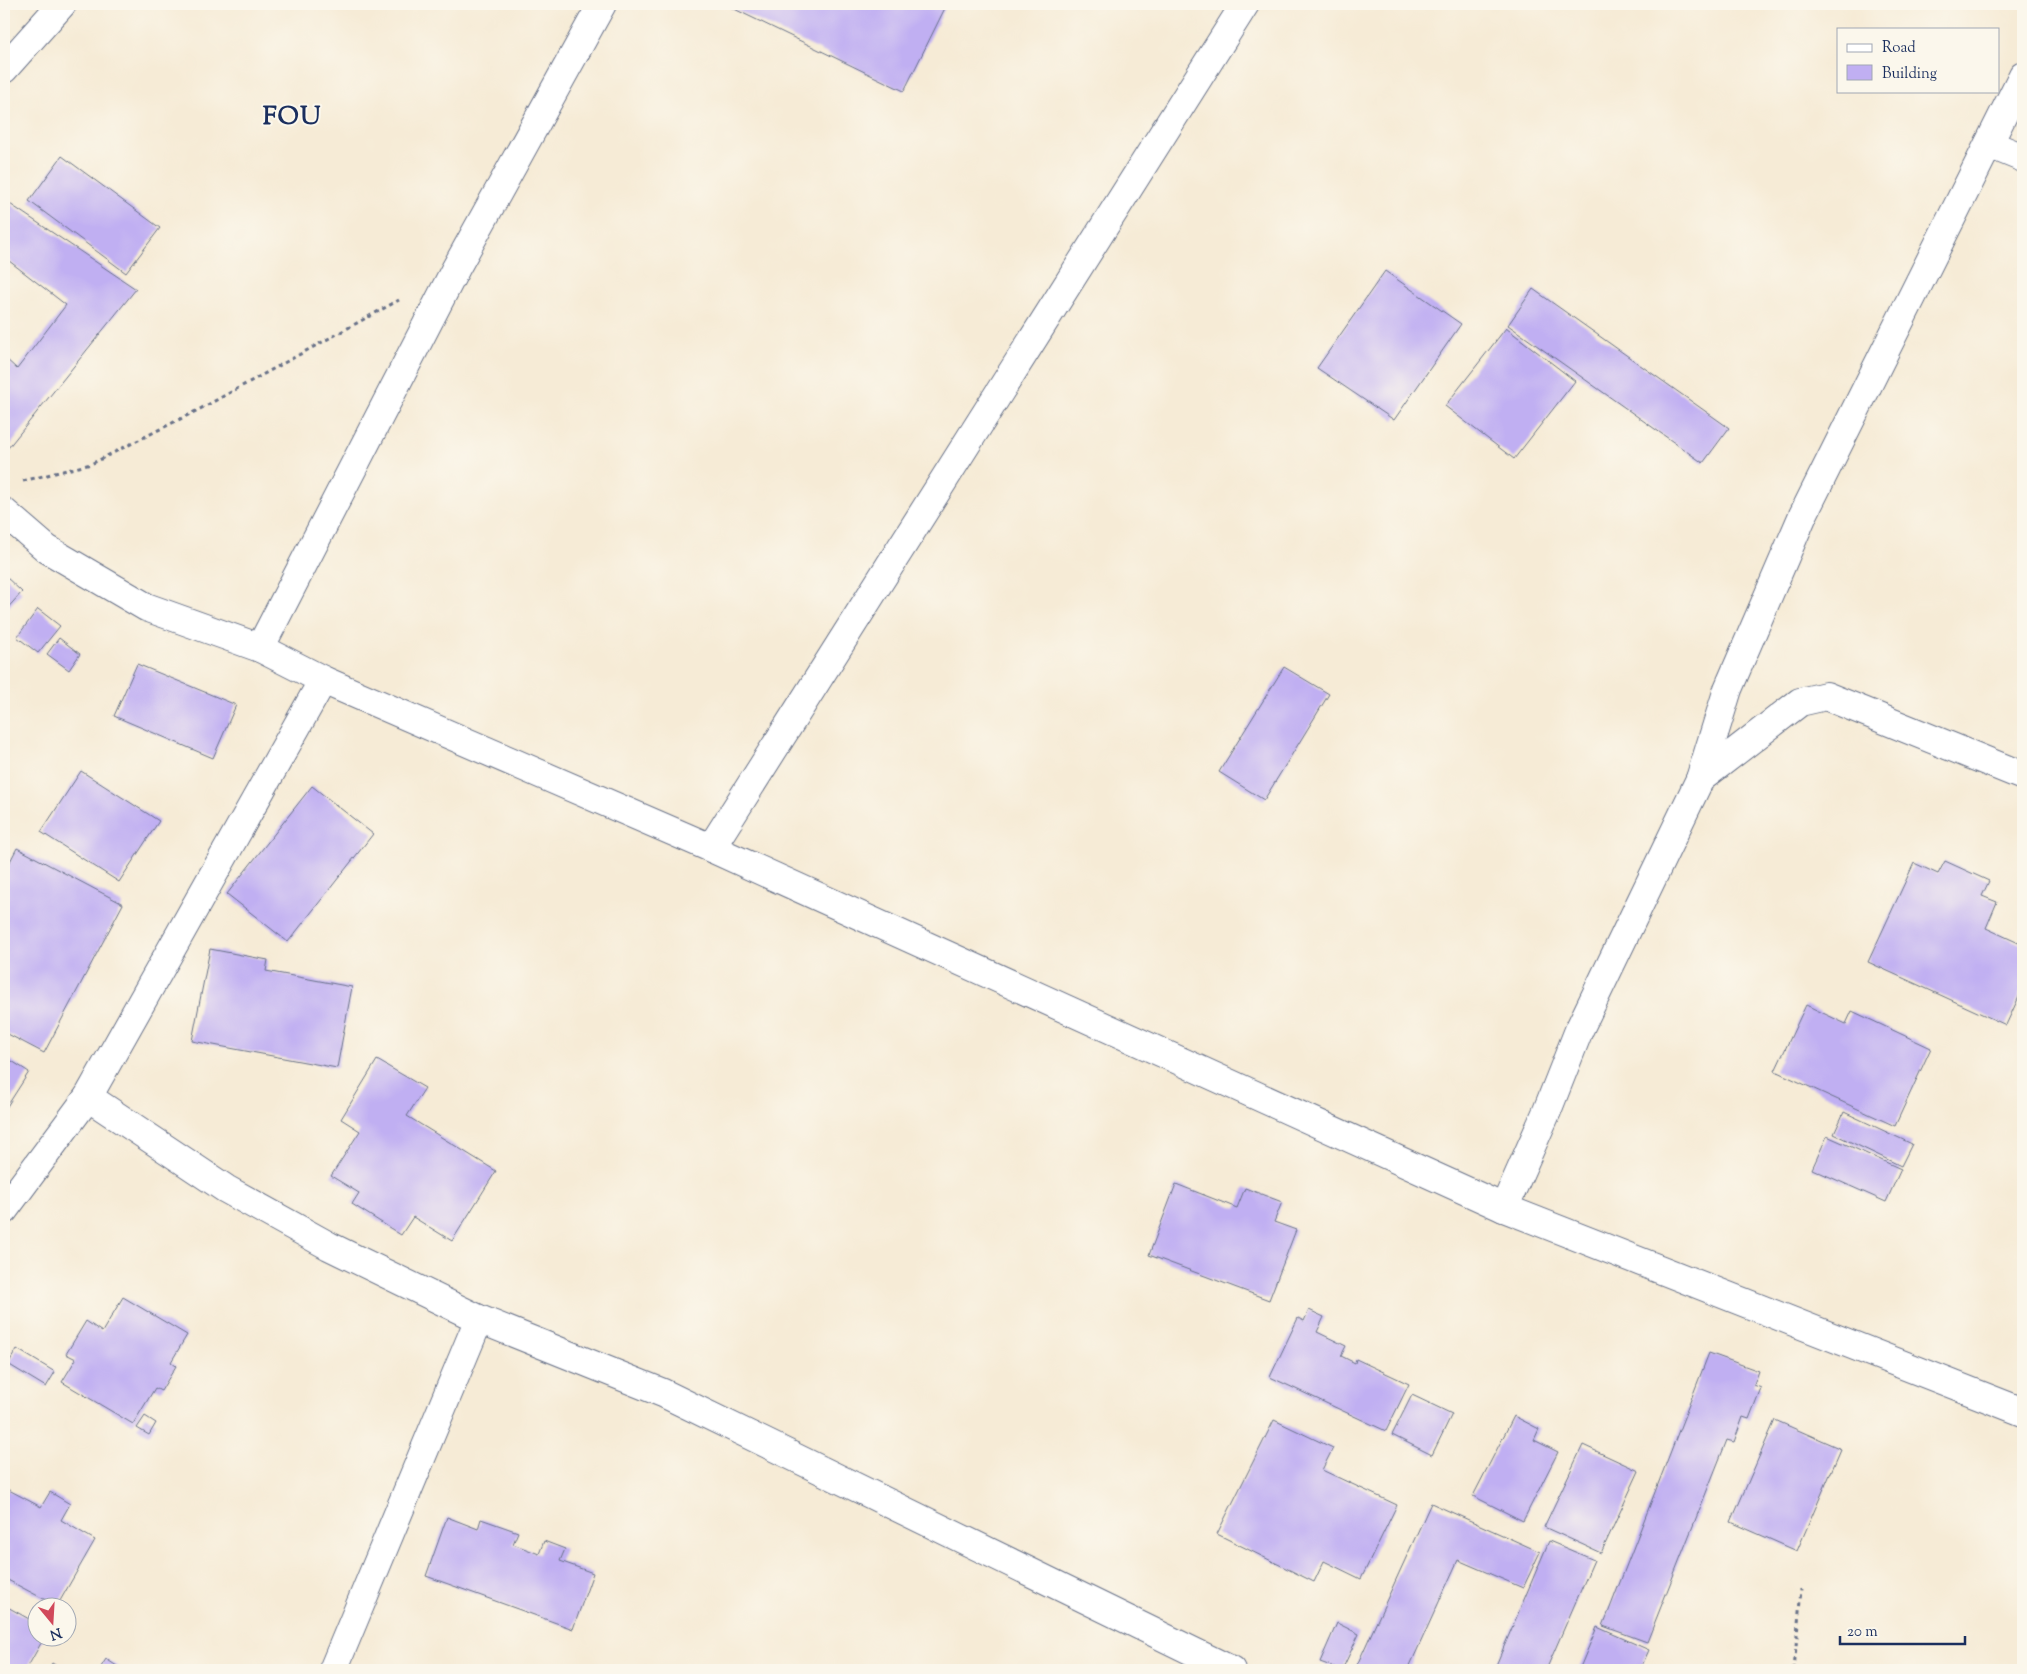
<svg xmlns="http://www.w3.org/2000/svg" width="2027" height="1674" font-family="'Sorts Mill Goudy',serif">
<rect width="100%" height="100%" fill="#fbf7ec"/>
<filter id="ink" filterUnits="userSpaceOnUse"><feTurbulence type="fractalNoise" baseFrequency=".02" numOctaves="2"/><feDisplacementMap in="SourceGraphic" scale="10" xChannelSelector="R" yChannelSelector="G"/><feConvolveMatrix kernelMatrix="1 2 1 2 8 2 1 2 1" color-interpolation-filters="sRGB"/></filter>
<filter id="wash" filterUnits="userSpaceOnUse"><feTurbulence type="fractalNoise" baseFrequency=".0096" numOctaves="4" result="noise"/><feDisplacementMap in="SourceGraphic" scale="20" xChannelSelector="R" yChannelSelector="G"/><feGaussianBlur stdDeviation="1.12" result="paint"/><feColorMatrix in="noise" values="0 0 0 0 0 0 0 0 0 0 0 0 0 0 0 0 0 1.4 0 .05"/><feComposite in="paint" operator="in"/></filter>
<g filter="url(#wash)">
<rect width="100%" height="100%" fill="#f6ebd6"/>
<g id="blocks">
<!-- building -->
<g fill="#c0aff2">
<path d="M724,4H947L904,91Z"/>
<path d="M62,156L160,228L126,273L29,201Z"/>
<path d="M4,200L136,289L8,448L4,443V357L17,369L66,305L4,257Z"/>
<path d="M1385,271L1461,324L1394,420L1317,368Z"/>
<path d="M1533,289L1729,428L1703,463L1508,325Z"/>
<path d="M1506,328L1575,381L1514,459L1445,406Z"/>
<path d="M4,575L22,592L4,612Z"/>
<path d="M38,609L60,626L38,653L17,637Z"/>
<path d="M59,638L80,654L69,670L47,654Z"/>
<path d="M137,664L236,705L213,758L114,716Z"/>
<path d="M1284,667L1329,694L1264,800L1219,772Z"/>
<path d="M81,771L159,821L119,882L41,832Z"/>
<path d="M312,786L373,834L288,942L227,894Z"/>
<path d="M17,848L123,904L44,1053L4,1032V873Z"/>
<path d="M1945,861L1989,881L1982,896L1997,902L1986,928L2023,945V988L2006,1025L1868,962L1914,863L1938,874Z"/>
<path d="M210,949L268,960L266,971L352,987L337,1068L192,1041Z"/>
<path d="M1806,1005L1846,1024L1852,1011L1931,1048L1895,1126L1775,1071Z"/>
<path d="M4,1056L29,1072L4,1111Z"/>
<path d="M377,1060L425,1088L407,1116L496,1171L452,1241L413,1217L401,1235L352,1204L359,1193L331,1176L360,1131L341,1119Z"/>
<path d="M1844,1112L1912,1144L1901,1166L1834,1134Z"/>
<path d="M1827,1136L1901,1169L1886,1202L1812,1169Z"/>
<path d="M1176,1184L1237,1208L1245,1188L1282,1202L1274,1222L1296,1230L1269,1300L1149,1255Z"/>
<path d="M123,1297L187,1335L171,1362L176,1366L161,1391L155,1388L133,1424L62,1382L76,1359L66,1354L86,1321L102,1332Z"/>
<path d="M1309,1310L1324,1317L1317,1332L1346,1346L1341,1356L1355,1363L1356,1359L1409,1384L1386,1431L1270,1377L1298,1318L1304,1321Z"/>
<path d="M17,1349L55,1372L46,1387L8,1364Z"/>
<path d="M1709,1353L1759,1371L1754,1385L1761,1388L1749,1419L1743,1417L1734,1442L1727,1440L1647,1642L1603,1626Z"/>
<path d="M1412,1395L1452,1414L1432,1455L1392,1435Z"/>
<path d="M145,1416L156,1423L149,1435L137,1428Z"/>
<path d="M1514,1416L1539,1429L1534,1440L1558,1452L1523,1521L1473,1496Z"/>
<path d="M1274,1420L1333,1448L1322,1470L1397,1505L1361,1579L1324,1561L1314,1582L1217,1534Z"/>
<path d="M1775,1420L1841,1449L1797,1551L1731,1522Z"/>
<path d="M1583,1445L1639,1471L1601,1553L1544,1527Z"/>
<path d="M7,1489L41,1507L50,1492L70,1504L61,1520L95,1540L57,1606L4,1578V1494Z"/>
<path d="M1431,1503L1540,1552L1523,1588L1458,1560L1408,1670H1370L1357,1665Z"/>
<path d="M447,1517L478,1529L481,1519L518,1532L513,1544L539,1554L544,1541L565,1549L560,1561L593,1573L573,1629L426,1576Z"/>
<path d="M1549,1541L1594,1560L1546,1670H1494Z"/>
<path d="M4,1605L38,1624V1636H45L26,1670H4Z"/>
<path d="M1337,1623L1359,1634L1342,1670L1320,1662Z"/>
<path d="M1597,1627L1649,1650L1640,1670H1579Z"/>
<path d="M106,1659L123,1670H99Z"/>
<path d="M52,1663L63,1670H48Z"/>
</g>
</g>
</g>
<g filter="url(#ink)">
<use href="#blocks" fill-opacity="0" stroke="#687188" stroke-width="1"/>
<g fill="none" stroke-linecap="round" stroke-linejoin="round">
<defs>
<g id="street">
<path d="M4,69L62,4"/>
<path d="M1989,144L2023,158"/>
<path d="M4,512L47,549L146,607L260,648L323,680L711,848L1504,1208L2023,1412"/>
<path d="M260,648L456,268L602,4"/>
<path d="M1700,779L1800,702L1826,696L2023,776"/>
<path d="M711,848L1245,4"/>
<path d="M88,1097L226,1189L329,1246L479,1319L663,1393L1231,1670"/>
<path d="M1504,1208L1547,1111L1579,1030L1700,779L1728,689L1803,515L2023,75"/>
<path d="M4,1210L88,1097L323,680"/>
<path d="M333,1670L479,1319"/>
</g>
</defs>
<!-- street casing -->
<use href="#street" stroke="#687188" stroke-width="30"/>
<!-- path -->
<g stroke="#687188" stroke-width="3" stroke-dasharray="4 4" stroke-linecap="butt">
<path d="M23,481L91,464L200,409L399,300"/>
<path d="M1794,1670L1801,1589"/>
</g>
<!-- street -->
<use href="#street" stroke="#fff" stroke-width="28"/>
</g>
</g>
<g text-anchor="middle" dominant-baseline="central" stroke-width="4" stroke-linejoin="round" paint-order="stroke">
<!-- district labels -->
<g font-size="25" font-weight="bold" letter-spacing="1" fill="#1b2f5e" stroke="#fbf7ec">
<text x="292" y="118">FOU</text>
</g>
</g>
<!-- margin -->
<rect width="2027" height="1674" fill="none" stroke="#fbf7ec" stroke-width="20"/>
<!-- legend -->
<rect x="1837" y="28" width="162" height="65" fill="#fbf7ec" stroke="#a1a7b3"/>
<rect x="1847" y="44" width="25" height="8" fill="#ffffff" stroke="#a1a7b3"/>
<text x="1882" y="52" font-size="15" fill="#1b2f5e">Road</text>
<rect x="1847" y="65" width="25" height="15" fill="#c0aff2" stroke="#a1a7b3"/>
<text x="1882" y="78" font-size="15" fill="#1b2f5e">Building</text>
<!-- north arrow -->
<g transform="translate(52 1622) rotate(162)"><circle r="24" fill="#fbf7ec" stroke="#a1a7b3"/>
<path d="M0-4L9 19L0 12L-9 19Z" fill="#d1495b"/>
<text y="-8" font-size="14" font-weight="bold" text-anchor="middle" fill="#1b2f5e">N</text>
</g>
<!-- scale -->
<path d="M1840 1636v8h125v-8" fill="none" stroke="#1b2f5e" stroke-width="2.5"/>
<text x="1847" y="1636" font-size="15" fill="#1b2f5e" stroke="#fbf7ec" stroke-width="4" paint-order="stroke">20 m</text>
</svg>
